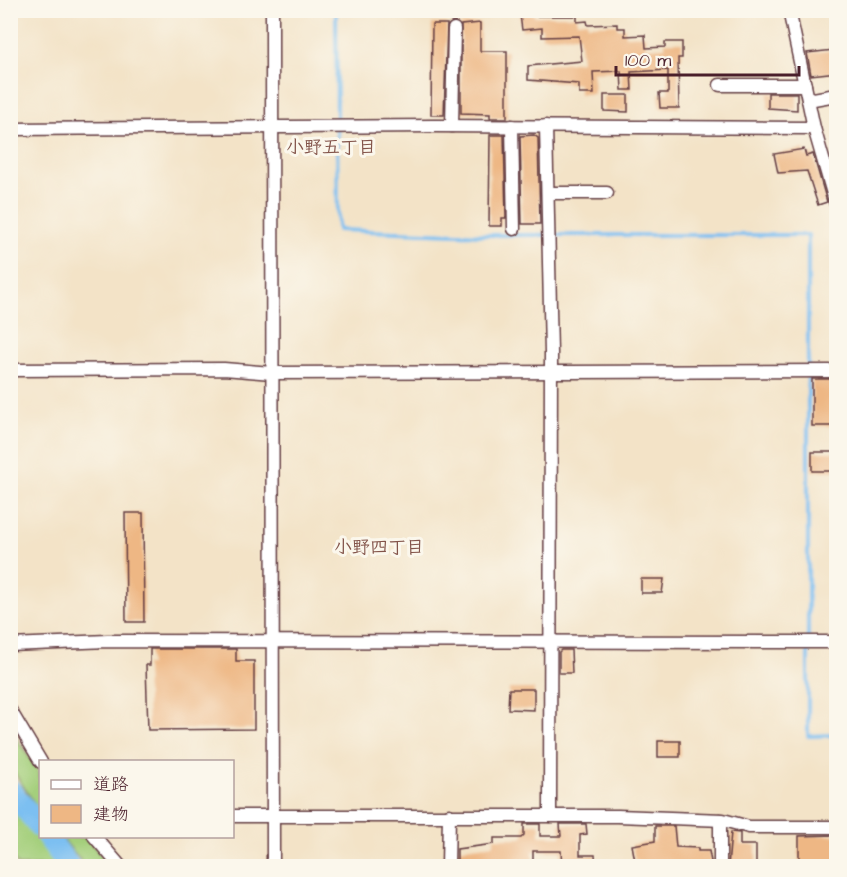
<svg xmlns="http://www.w3.org/2000/svg" width="847" height="877" font-family="'Architects Daughter','Klee One',sans-serif">
<rect width="100%" height="100%" fill="#fbf7ec"/>
<filter id="ink" filterUnits="userSpaceOnUse"><feTurbulence type="fractalNoise" baseFrequency=".0167" numOctaves="2"/><feDisplacementMap in="SourceGraphic" scale="12" xChannelSelector="R" yChannelSelector="G"/><feConvolveMatrix kernelMatrix="1 2 1 2 8 2 1 2 1" color-interpolation-filters="sRGB"/></filter>
<filter id="wash" filterUnits="userSpaceOnUse"><feTurbulence type="fractalNoise" baseFrequency=".008" numOctaves="4" result="noise"/><feDisplacementMap in="SourceGraphic" scale="24" xChannelSelector="R" yChannelSelector="G"/><feGaussianBlur stdDeviation="1.35" result="paint"/><feColorMatrix in="noise" values="0 0 0 0 0 0 0 0 0 0 0 0 0 0 0 0 0 1.4 0 .05"/><feComposite in="paint" operator="in"/></filter>
<g filter="url(#wash)">
<rect width="100%" height="100%" fill="#f3e3c7"/>
<!-- grass -->
<g fill="#a4cf7c" stroke="#777754" stroke-width="1.5">
<path d="M10,728L40,773V812L11,768Z"/>
<path d="M11,806L60,866H18L11,856Z"/>
<path d="M61,837H86L110,866H85Z"/>
</g>
<g fill="none" stroke-linecap="round" stroke-linejoin="round">
<!-- stream -->
<g stroke="#7bbff1" stroke-width="4">
<path d="M336,10L338,230L487,235H808V367"/>
<path d="M808,376V736L836,735"/>
</g>
<!-- river -->
<g stroke="#7bbff1" stroke-width="22">
<path d="M10,790L40,827"/>
<path d="M47,836L69,866"/>
</g>
</g>
<g id="blocks">
<!-- building -->
<g fill="#eeb784">
<path d="M534,14V16H577V22L587,21L588,25L617,24V28H625V36L645,35L646,48L665,47V42H682V58H678L679,108H660L659,93H668V70L631,72L632,90H622L621,71L593,72L594,94H579V84L528,80V66L582,61L579,36L542,37V28L522,30L520,15Z"/>
<path d="M480,23V51H507V118H490V114L461,113V25Z"/>
<path d="M432,24H447L444,115H431Z"/>
<path d="M834,50L837,72L811,75L807,53Z"/>
<path d="M768,93H797V110L768,108Z"/>
<path d="M604,95H628V112L604,111Z"/>
<path d="M490,135H504L506,218H502V226H489Z"/>
<path d="M534,135L538,138L540,224H522L520,136Z"/>
<path d="M804,149L806,156L813,154L827,202L818,205L807,171L778,173L774,154Z"/>
<rect x="812" y="379" width="25" height="47"/>
<rect x="812" y="452" width="25" height="19"/>
<path d="M125,513H143L144,622H126Z"/>
<path d="M641,579H664L662,593H641Z"/>
<path d="M150,649H236V661H254V729L148,730L146,665H150Z"/>
<path d="M561,650H571L572,673H559V652Z"/>
<path d="M509,689H534V710L508,709Z"/>
<rect x="658" y="741" width="22" height="16"/>
<path d="M524,824H540V836H561L560,824H586L587,834L580,835V855H595L596,866L562,867L561,851H533V867H457V849L494,844V838H521L524,835Z"/>
<path d="M655,826H674L676,847L698,848V851H709L712,867H639L638,860L635,861L632,845L655,841Z"/>
<path d="M731,832L740,833V845H756V864L728,867Z"/>
<path d="M837,835V867H799V836Z"/>
</g>
</g>
</g>
<g filter="url(#ink)">
<use href="#blocks" fill-opacity="0" stroke="#633c42" stroke-width="1.5"/>
<g fill="none" stroke-linecap="round" stroke-linejoin="round">
<defs>
<g id="minor">
<path d="M272,10L273,866"/>
<path d="M789,10L814,128L836,204"/>
<path d="M720,85H805"/>
<path d="M808,100L836,95"/>
<path d="M452,126L454,29"/>
<path d="M512,126L514,229"/>
<path d="M546,126L551,353L550,816"/>
<path d="M10,129L435,126L814,128"/>
<path d="M548,193H607"/>
<path d="M10,370L224,369L272,373L836,371"/>
<path d="M10,645L108,641L836,642"/>
<path d="M10,710L41,762"/>
<path d="M232,816H618L723,820L749,827H836"/>
<path d="M94,836L120,866"/>
<path d="M448,866L449,815"/>
<path d="M720,866V820"/>
</g>
</defs>
<!-- minor casing -->
<use href="#minor" stroke="#633c42" stroke-width="15"/>
<!-- minor -->
<use href="#minor" stroke="#fff" stroke-width="12"/>
</g>
</g>
<g text-anchor="middle" dominant-baseline="central" stroke-width="6" stroke-linejoin="round" paint-order="stroke">
<!-- neighbourhood labels -->
<g font-size="18" font-weight="bold" fill="#83544a" stroke="#fbf7ec">
<text x="331" y="147">小野五丁目</text>
<text x="379" y="547">小野四丁目</text>
</g>
</g>
<!-- margin -->
<rect width="847" height="877" fill="none" stroke="#fbf7ec" stroke-width="36"/>
<!-- legend -->
<rect x="39" y="760" width="195" height="78" fill="#fbf7ec" stroke="#b4a19f" stroke-width="1.5"/>
<rect x="51" y="780" width="30" height="9" fill="#ffffff" stroke="#b4a19f" stroke-width="1.5"/>
<text x="93" y="790" font-size="18" fill="#4a1f2b">道路</text>
<rect x="51" y="805" width="30" height="18" fill="#eeb784" stroke="#b4a19f" stroke-width="1.5"/>
<text x="93" y="820" font-size="18" fill="#4a1f2b">建物</text>
<!-- scale -->
<path d="M616 66v9h183v-9" fill="none" stroke="#4a1f2b" stroke-width="3"/>
<text x="625" y="66" font-size="18" fill="#4a1f2b" stroke="#fbf7ec" stroke-width="4.5" paint-order="stroke">100 m</text>
</svg>
